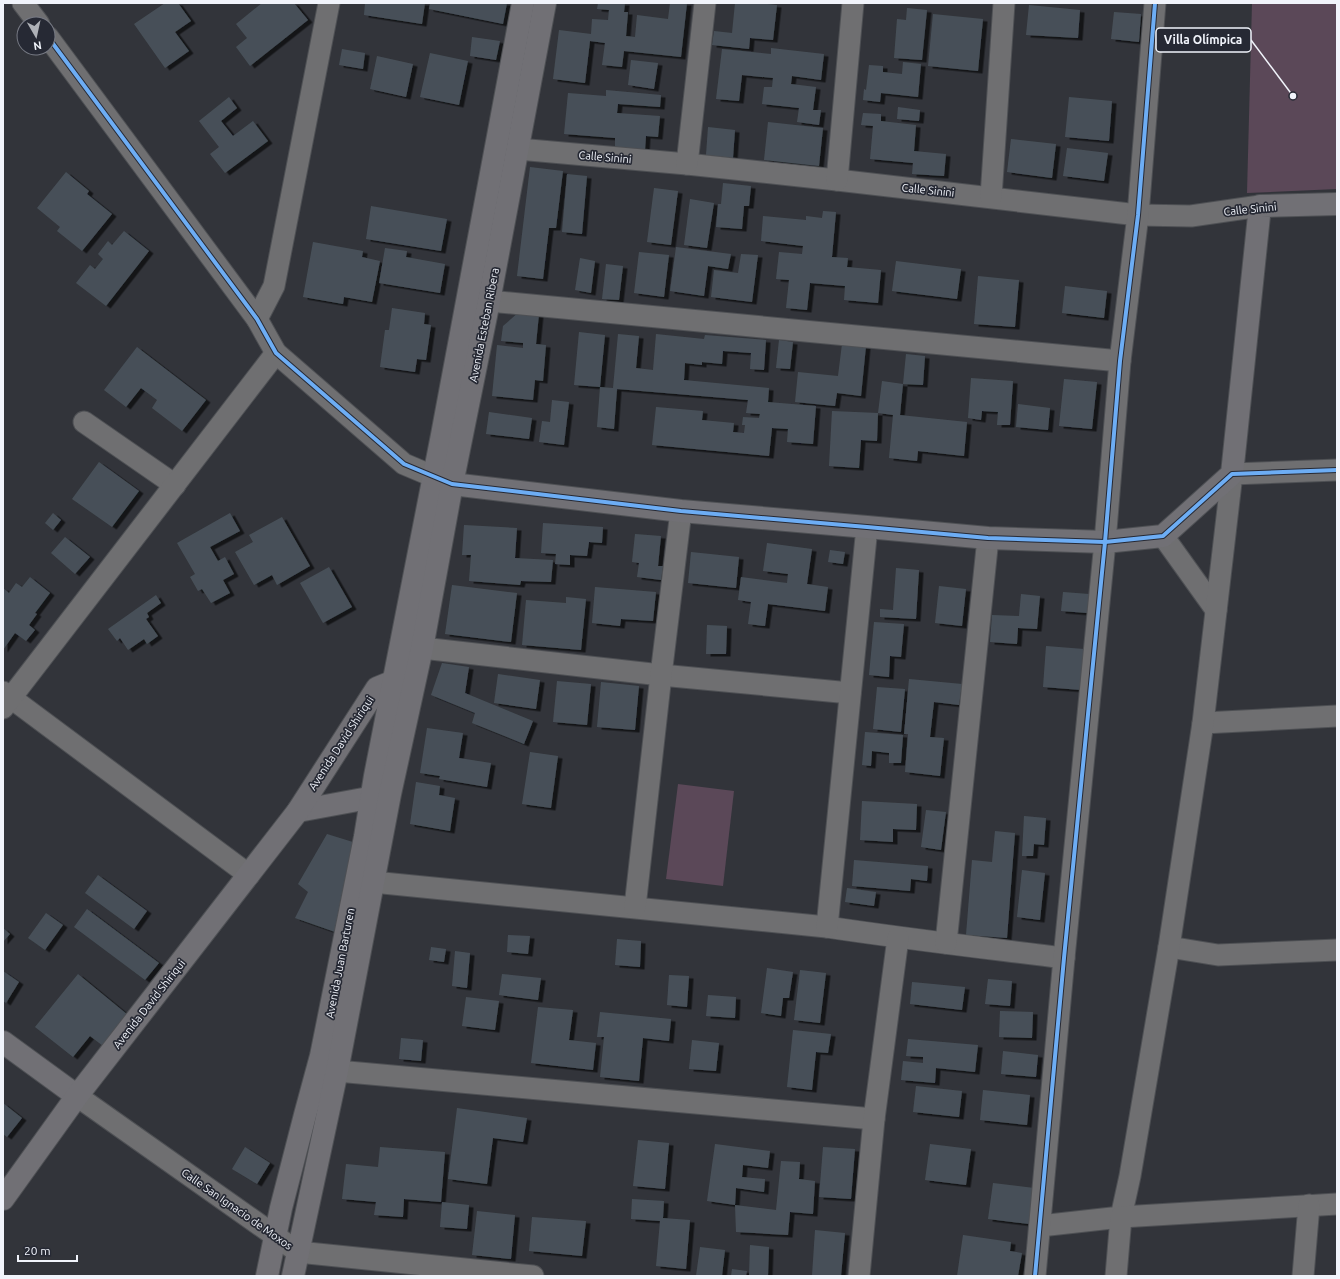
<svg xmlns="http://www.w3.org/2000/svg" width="1340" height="1279" font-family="Ubuntu,sans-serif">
<defs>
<filter id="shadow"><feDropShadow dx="4.5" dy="2.5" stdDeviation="0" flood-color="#0009"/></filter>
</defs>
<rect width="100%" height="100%" fill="#32343a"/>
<!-- green -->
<g fill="#5b4858">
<path d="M1252,3H1337V189L1247,193Z"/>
<path d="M678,784L734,791L723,886L666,879Z"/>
</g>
<!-- building -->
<g fill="#475058" filter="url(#shadow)">
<path d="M165,3H178L191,21L175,32L189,51L165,68L134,24Z"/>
<path d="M262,3H294L308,20L250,66L236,47L247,38L236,24Z"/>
<path d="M365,3H425L422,24L364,15Z"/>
<path d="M430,3H507L503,24L429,9Z"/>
<path d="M598,3H625L624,12H628L626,36L635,37L637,15L668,19L670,3H687L681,57L624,51L622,67L602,65L605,43L590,41L585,83L553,79L559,30L591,34L592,19L608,20L609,10L597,9Z"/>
<path d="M735,3H758L777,5L773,40L750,38L749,49L712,45L714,31L732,33Z"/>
<path d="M1029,5L1080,10L1078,38L1026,35Z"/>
<path d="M907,8L927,10L922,60L894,58L897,19L906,20Z"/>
<path d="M1114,12L1141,14L1139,42L1111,39Z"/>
<path d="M933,14L983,19L978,71L928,66Z"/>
<path d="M472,37L500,41L496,60L470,56Z"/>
<path d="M771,48L824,54L821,80L792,76L791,84L816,87L813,110H821L819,125L797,122L799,108L762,104L764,87H772L773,78L742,75L739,101L716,99L722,49L771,54Z"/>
<path d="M342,49L365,53L363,69L339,65Z"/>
<path d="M430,53L468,61L459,105L420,97Z"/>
<path d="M377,56L413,64L406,97L370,89Z"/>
<path d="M631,60L658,63L654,89L628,85Z"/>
<path d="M903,62L921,64L918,97L881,93L880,102L863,100L864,89L866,90L869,65L883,66V72L902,74Z"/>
<path d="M606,90L661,95L660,107L618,104L617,113L660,116L658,137L646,136L645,150L615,148V138L564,134L568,93L606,96Z"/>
<path d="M229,97L237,108L221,121L233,136L253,121L268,141L225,173L210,154L219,147L199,121Z"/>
<path d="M1069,97L1112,101L1109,141L1065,137Z"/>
<path d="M898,107L920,110L919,121L897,119Z"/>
<path d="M863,113L881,114V121L916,125L914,151L946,154L944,176L912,174L913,163L870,159L873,126L861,125Z"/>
<path d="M768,122L823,128L819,166L764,160Z"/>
<path d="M708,127L735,130L733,158L706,155Z"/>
<path d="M1011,139L1056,144L1052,178L1007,172Z"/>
<path d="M1067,148L1108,153L1104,181L1063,176Z"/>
<path d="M530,167L563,171L556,228H549L543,279L517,276Z"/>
<path d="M66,172L89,191L87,194L112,214L82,251L57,231L60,227L37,208Z"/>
<path d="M567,174L587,176L582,234L562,232Z"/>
<path d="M723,183L751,186L749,206H744L742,229L716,227L718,204H721Z"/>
<path d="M654,188L678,191L671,245L647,242Z"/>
<path d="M690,199L714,203L707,248L684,245Z"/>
<path d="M371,206L447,219L441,251L366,239Z"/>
<path d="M823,211L836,212L832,257L848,258L847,267L881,270L878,303L844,300L845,286L810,283L807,310L786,308L789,280L776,279L779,252L802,254L803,246L761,241L763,216L806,220V216L822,218Z"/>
<path d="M124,231L149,251L106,306L76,283L90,265L95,269L103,259L98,254L108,241L112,245Z"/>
<path d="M313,242L363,251L362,257L380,261L372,302L344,297L343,304L303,297Z"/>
<path d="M676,247L731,254L728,269L708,266L704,296L670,291Z"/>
<path d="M385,248L407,251L406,257L445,264L440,293L379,283Z"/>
<path d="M639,252L669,255L664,297L634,293Z"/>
<path d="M741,254L758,255L752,302L711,297L714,270L738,273Z"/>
<path d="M580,258L595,261L591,293L575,290Z"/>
<path d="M896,261L961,269L957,299L892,291Z"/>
<path d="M606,264L623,266L619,300L602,299Z"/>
<path d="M978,276L1019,280L1015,327L974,324Z"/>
<path d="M1065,286L1107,291L1104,318L1062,313Z"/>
<path d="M392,308L425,313L424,324L431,325L426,360L417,359L415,372L380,367L385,330H389Z"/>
<path d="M519,312L539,314L536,344L546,345L543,381L535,380L533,400L492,396L497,345L523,348V343L501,341L503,326Z"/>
<path d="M579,332L605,335L600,387L574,385Z"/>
<path d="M618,334L639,336L636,368L653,370L656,334L704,339L705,335L766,340L764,370L750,369L751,353L723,351L722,364L702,362V365L685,363L684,380L769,388L768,402L816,406L813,444L787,442L788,429L772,428L769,456L652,445L656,407L703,411L702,420L734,423L733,432L744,433L745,425H742L743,417L759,418L760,414L746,413L748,400L617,389L614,429L597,427L600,387L613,388Z"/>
<path d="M779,340L793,342L790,369L776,368Z"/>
<path d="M842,344L866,346L861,396L837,393L835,406L795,402L798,372L838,376Z"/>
<path d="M137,347L206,400L182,431L152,408L157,400L141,388L126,407L104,390Z"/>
<path d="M906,354L925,356L923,385L903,384Z"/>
<path d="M971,378L1013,381L1010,425H997L998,412L982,411L981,420L968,418Z"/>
<path d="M1064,379L1097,382L1092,429L1059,426Z"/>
<path d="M882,381L903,384L900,415L967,422L964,456L918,451L917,461L889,458L893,415L878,413L877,441L861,440L859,468L829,466L832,411L878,413Z"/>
<path d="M552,400L569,402L564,445L539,442L542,421L550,422Z"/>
<path d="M1018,404L1050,408L1048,430L1016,427Z"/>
<path d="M489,412L532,418L529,439L486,434Z"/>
<path d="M99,462L139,491L112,527L72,499Z"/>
<path d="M53,513L61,520L53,530L45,523Z"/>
<path d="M230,513L240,531L210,547L218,561L225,557L234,574L223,580L230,593L211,603L202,589L198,591L190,577L195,574L177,543Z"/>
<path d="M282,517L310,566L277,585L272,575L254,585L235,552L253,542L249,535Z"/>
<path d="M543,523L603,527L602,543L589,542L587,556L570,555V565L555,564L556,554L541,553Z"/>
<path d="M464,525L517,528L515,558L553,560L551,582L521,581L520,585L469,581L471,555H462Z"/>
<path d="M635,534L661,536L658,566H663L661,580L637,577L639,563L632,562Z"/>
<path d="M65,537L90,557L75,574L51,553Z"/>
<path d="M767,543L812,549L807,584L828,587L825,611L768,604L765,626L748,624L751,602L738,600L741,577L787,583L788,574L763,571Z"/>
<path d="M830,550L845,552L843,564L828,562Z"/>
<path d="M691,552L739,557L736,588L688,583Z"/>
<path d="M329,567L352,607L323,623L300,583Z"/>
<path d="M896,568L919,570L916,619L880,617V609L893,610Z"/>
<path d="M30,577L50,593L35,613L37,614L29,625L35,630L26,641L15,633L3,650V588L9,593L16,583L22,587Z"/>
<path d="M452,585L517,593L511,642L445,634Z"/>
<path d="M939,586L966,589L962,626L935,623Z"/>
<path d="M595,587L656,592L653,621L621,619L620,626L592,623Z"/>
<path d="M1063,592L1089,594L1087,613L1061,611Z"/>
<path d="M1021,594L1040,596L1037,629L1018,628L1017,644L990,642L992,615L1019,616Z"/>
<path d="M156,595L161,603L147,613L149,617L146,619L158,636L147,644L144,639L128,650L120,638L117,641L108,629Z"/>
<path d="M566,597L586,599L581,650L522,645L526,600L566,603Z"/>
<path d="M874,622L904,624L901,657L890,656L889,677L869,675Z"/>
<path d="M707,625L727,626L726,654H706Z"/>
<path d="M1046,646L1084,649L1081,690L1043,687Z"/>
<path d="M442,663L469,667L465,693L533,721L524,744L472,723L475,713L431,695Z"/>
<path d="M498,674L540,680L536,709L494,703Z"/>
<path d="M909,679L962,684L959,705L934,702L930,737L944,738L940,776L905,772L908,734H904Z"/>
<path d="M557,681L591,684L587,725L553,722Z"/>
<path d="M601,682L639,686L635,730L597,727Z"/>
<path d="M877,687L905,689L901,732L873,729Z"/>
<path d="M427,728L463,733L459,758L491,763L487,787L439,779L440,776L420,773Z"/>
<path d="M865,732L903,735L901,763H889V753L872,751L871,766L862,765Z"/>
<path d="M530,752L558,756L551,808L522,804Z"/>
<path d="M416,782L440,786L439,795L455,798L450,831L410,824Z"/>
<path d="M862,801L917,804L916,830L893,829V842L860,840Z"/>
<path d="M926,810L946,812L941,850L921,847Z"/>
<path d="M1024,816L1046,818L1044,845L1034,844L1033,856H1022Z"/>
<path d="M995,831L1015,833L1007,938L966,935L972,860L992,862Z"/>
<path d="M327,834L356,843L335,932L295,918L308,892L298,884Z"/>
<path d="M854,860L928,866L927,881L911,879L910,891L852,886Z"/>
<path d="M1022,870L1045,873L1040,920L1017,917Z"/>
<path d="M98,875L147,911L134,929L85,893Z"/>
<path d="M847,888L876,892L874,906L845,902Z"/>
<path d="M87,909L159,963L145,980L74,927Z"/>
<path d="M46,913L63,925L45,950L28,938Z"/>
<path d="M3,928L10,934L3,942Z"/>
<path d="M508,935L530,936L528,954L507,952Z"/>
<path d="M617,939L641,941L640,967L615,965Z"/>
<path d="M431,947L446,949L444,962L429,960Z"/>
<path d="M455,951L470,953L467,988L452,986Z"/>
<path d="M767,968L793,972L789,998H783L781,1016L761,1013Z"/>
<path d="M800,970L826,973L820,1023L794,1020Z"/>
<path d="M3,971L19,982L6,1003L3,1001Z"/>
<path d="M78,974L128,1015L103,1046L90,1036L73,1057L35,1027Z"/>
<path d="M502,974L541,978L538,1000L499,995Z"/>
<path d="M669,975L689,976L687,1007L667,1005Z"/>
<path d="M988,979L1012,981L1010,1006L985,1004Z"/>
<path d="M912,982L965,987L962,1010L910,1004Z"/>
<path d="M708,995L736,997L735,1018L706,1016Z"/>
<path d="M466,997L499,1001L495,1030L462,1026Z"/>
<path d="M538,1007L573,1010L569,1040L596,1043L593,1070L531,1063Z"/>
<path d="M1000,1011L1033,1012L1032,1038L999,1037Z"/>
<path d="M600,1012L671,1019L669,1041L643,1038L639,1081L600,1077L604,1037H597Z"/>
<path d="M793,1030L831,1034L828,1053L816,1052L812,1090L787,1087Z"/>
<path d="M401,1038L423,1040L421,1061L399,1059Z"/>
<path d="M908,1039L978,1045L975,1072L936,1068L935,1083L901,1080L903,1061L923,1063V1057L906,1056Z"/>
<path d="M692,1040L719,1043L716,1071L689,1069Z"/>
<path d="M1003,1051L1038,1055L1036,1077L1001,1074Z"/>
<path d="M916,1086L962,1091L959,1117L913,1112Z"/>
<path d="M983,1090L1030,1095L1027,1125L980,1120Z"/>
<path d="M3,1103L22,1118L7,1137L3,1134Z"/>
<path d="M457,1108L527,1118L523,1142L493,1138L487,1184L448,1179Z"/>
<path d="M638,1140L669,1143L665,1189L633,1186Z"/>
<path d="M715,1144L770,1151L768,1168L743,1165L742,1177L765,1179L764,1192L736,1188L735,1205L776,1210L781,1161L800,1162L799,1179L815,1181L813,1214L790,1212L788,1235L736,1232L735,1205L707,1201Z"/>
<path d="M930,1144L971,1149L966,1185L925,1180Z"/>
<path d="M245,1147L270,1163L257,1184L232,1169Z"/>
<path d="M380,1147L445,1152L441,1202L404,1199L403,1217L374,1215L376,1202L342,1199L346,1164L378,1167Z"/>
<path d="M823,1147L855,1149L851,1199L819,1197Z"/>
<path d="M993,1183L1034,1188L1029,1224L988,1219Z"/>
<path d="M632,1199L664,1201L663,1218L690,1220L686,1269L656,1266L660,1221L631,1219Z"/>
<path d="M442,1202L469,1205L467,1229L440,1227Z"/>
<path d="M477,1211L515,1215L511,1259L472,1255Z"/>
<path d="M532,1217L586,1221L582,1256L529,1251Z"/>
<path d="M815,1230L845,1233L841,1276H812Z"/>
<path d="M963,1235L1011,1242L1010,1251L1022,1253L1018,1276H957Z"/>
<path d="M750,1245L769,1247L768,1276H749Z"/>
<path d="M700,1247L725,1250L722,1276H696Z"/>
<path d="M732,1269L747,1271L746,1276H731Z"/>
</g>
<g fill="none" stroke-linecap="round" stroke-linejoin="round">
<defs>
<g id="street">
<path d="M23,3L39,24"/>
<path d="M48,37L257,319L276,353L404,464L449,483"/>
<path d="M518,149L687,164L837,180L1138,215L1191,216L1260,206"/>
<path d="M687,164L705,3"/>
<path d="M837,180L853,3"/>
<path d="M991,197L1004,3"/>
<path d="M489,301L1120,361"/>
<path d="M257,319L274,286L329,3"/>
<path d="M84,422L175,485"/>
<path d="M1163,536L1216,610"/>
<path d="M405,648H422L661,675L850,693"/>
<path d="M3,692L249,875"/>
<path d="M3,708L276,353"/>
<path d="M1203,723L1337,716"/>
<path d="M373,882L827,927C906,939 985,948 1064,958"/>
<path d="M635,907L661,675L681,511"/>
<path d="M827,927L867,527"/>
<path d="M946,943L988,538"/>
<path d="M1169,947L1218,955L1337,950"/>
<path d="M337,1071L874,1119"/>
<path d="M77,1096L298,1252L533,1276"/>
<path d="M1040,1226L1121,1217L1130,1176L1169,947L1203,723L1232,474L1337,470"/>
<path d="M859,1276L874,1119L898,938"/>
<path d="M1035,1276L1064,958L1105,542L1120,361L1138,215L1155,3"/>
<path d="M1116,1276L1121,1217L1337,1204"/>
<path d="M1303,1276L1309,1205"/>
</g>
<g id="secondary">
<path d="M452,484L681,511L867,527L988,538L1105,542L1163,536L1232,474L1260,206L1337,204"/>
<path d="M298,811L385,795"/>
<path d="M3,1042L77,1096"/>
<path d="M3,1199L77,1096L298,811L377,688L394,681L405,683"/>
<path d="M267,1276L281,1208L305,1115L321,1056L365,837L375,776L442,435L523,3"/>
<path d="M293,1276L337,1071L390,794L422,648L452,484L489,301L545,3"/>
</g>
</defs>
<!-- street casing -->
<use href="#street" stroke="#4e5054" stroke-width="23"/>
<!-- secondary casing -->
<use href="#secondary" stroke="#4e5054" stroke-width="24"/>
<!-- street -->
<use href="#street" stroke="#6f6f71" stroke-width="21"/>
<!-- secondary -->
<use href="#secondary" stroke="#717075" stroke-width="22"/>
<defs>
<g id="cycleway">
<path d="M48,37L257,319L276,353L404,464L452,484L681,511L867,527L988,538L1105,542L1163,536L1232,474L1337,470"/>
<path d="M1035,1276L1064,958L1105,542L1120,361L1138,215L1155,3"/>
</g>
</defs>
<!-- cycleway casing -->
<use href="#cycleway" stroke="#262934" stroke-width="6"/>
<!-- cycleway -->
<use href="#cycleway" stroke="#6dadf4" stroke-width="4"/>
</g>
<g text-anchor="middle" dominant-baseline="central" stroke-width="3.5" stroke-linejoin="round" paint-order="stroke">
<!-- street labels -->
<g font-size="11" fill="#f1f4fb" stroke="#262934">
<text transform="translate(605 157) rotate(5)">Calle Sinini</text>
<text transform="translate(928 190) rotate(6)">Calle Sinini</text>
<text transform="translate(1250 209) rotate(-6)">Calle Sinini</text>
<text transform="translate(484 325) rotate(-79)">Avenida Esteban Ribera</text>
<text transform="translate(341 743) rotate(-57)">Avenida David Shiriqui</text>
<text transform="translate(340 963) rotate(-79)">Avenida Juan Barturen</text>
<text transform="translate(149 1004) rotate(-52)">Avenida David Shiriqui</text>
<text transform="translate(237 1209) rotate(35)">Calle San Ignacio de Moxos</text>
</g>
</g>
<!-- callouts -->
<path fill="none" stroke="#f1f4fb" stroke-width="1.5" d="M1293 96L1251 40"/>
<circle fill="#f1f4fb" stroke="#262934" stroke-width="1.5" cx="1293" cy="96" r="4"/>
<rect fill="#262934" stroke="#f1f4fb" stroke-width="1.5" x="1156" y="28" width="95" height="24" rx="4"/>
<g font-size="12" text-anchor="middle" font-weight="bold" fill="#f1f4fb">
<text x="1203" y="44">Villa Olímpica</text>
</g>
<!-- border -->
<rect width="1340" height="1279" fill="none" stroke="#f1f4fb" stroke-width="8"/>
<!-- north arrow -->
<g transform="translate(36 36) rotate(171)"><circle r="19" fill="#262934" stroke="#777a84"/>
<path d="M0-3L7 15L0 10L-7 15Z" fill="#aeb1b7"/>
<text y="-6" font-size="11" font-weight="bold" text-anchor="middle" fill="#f1f4fb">N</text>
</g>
<!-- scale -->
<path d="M18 1255v6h59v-6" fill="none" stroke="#f1f4fb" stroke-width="2"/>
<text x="24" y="1255" font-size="12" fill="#f1f4fb" stroke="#262934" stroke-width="3" paint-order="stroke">20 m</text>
</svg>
